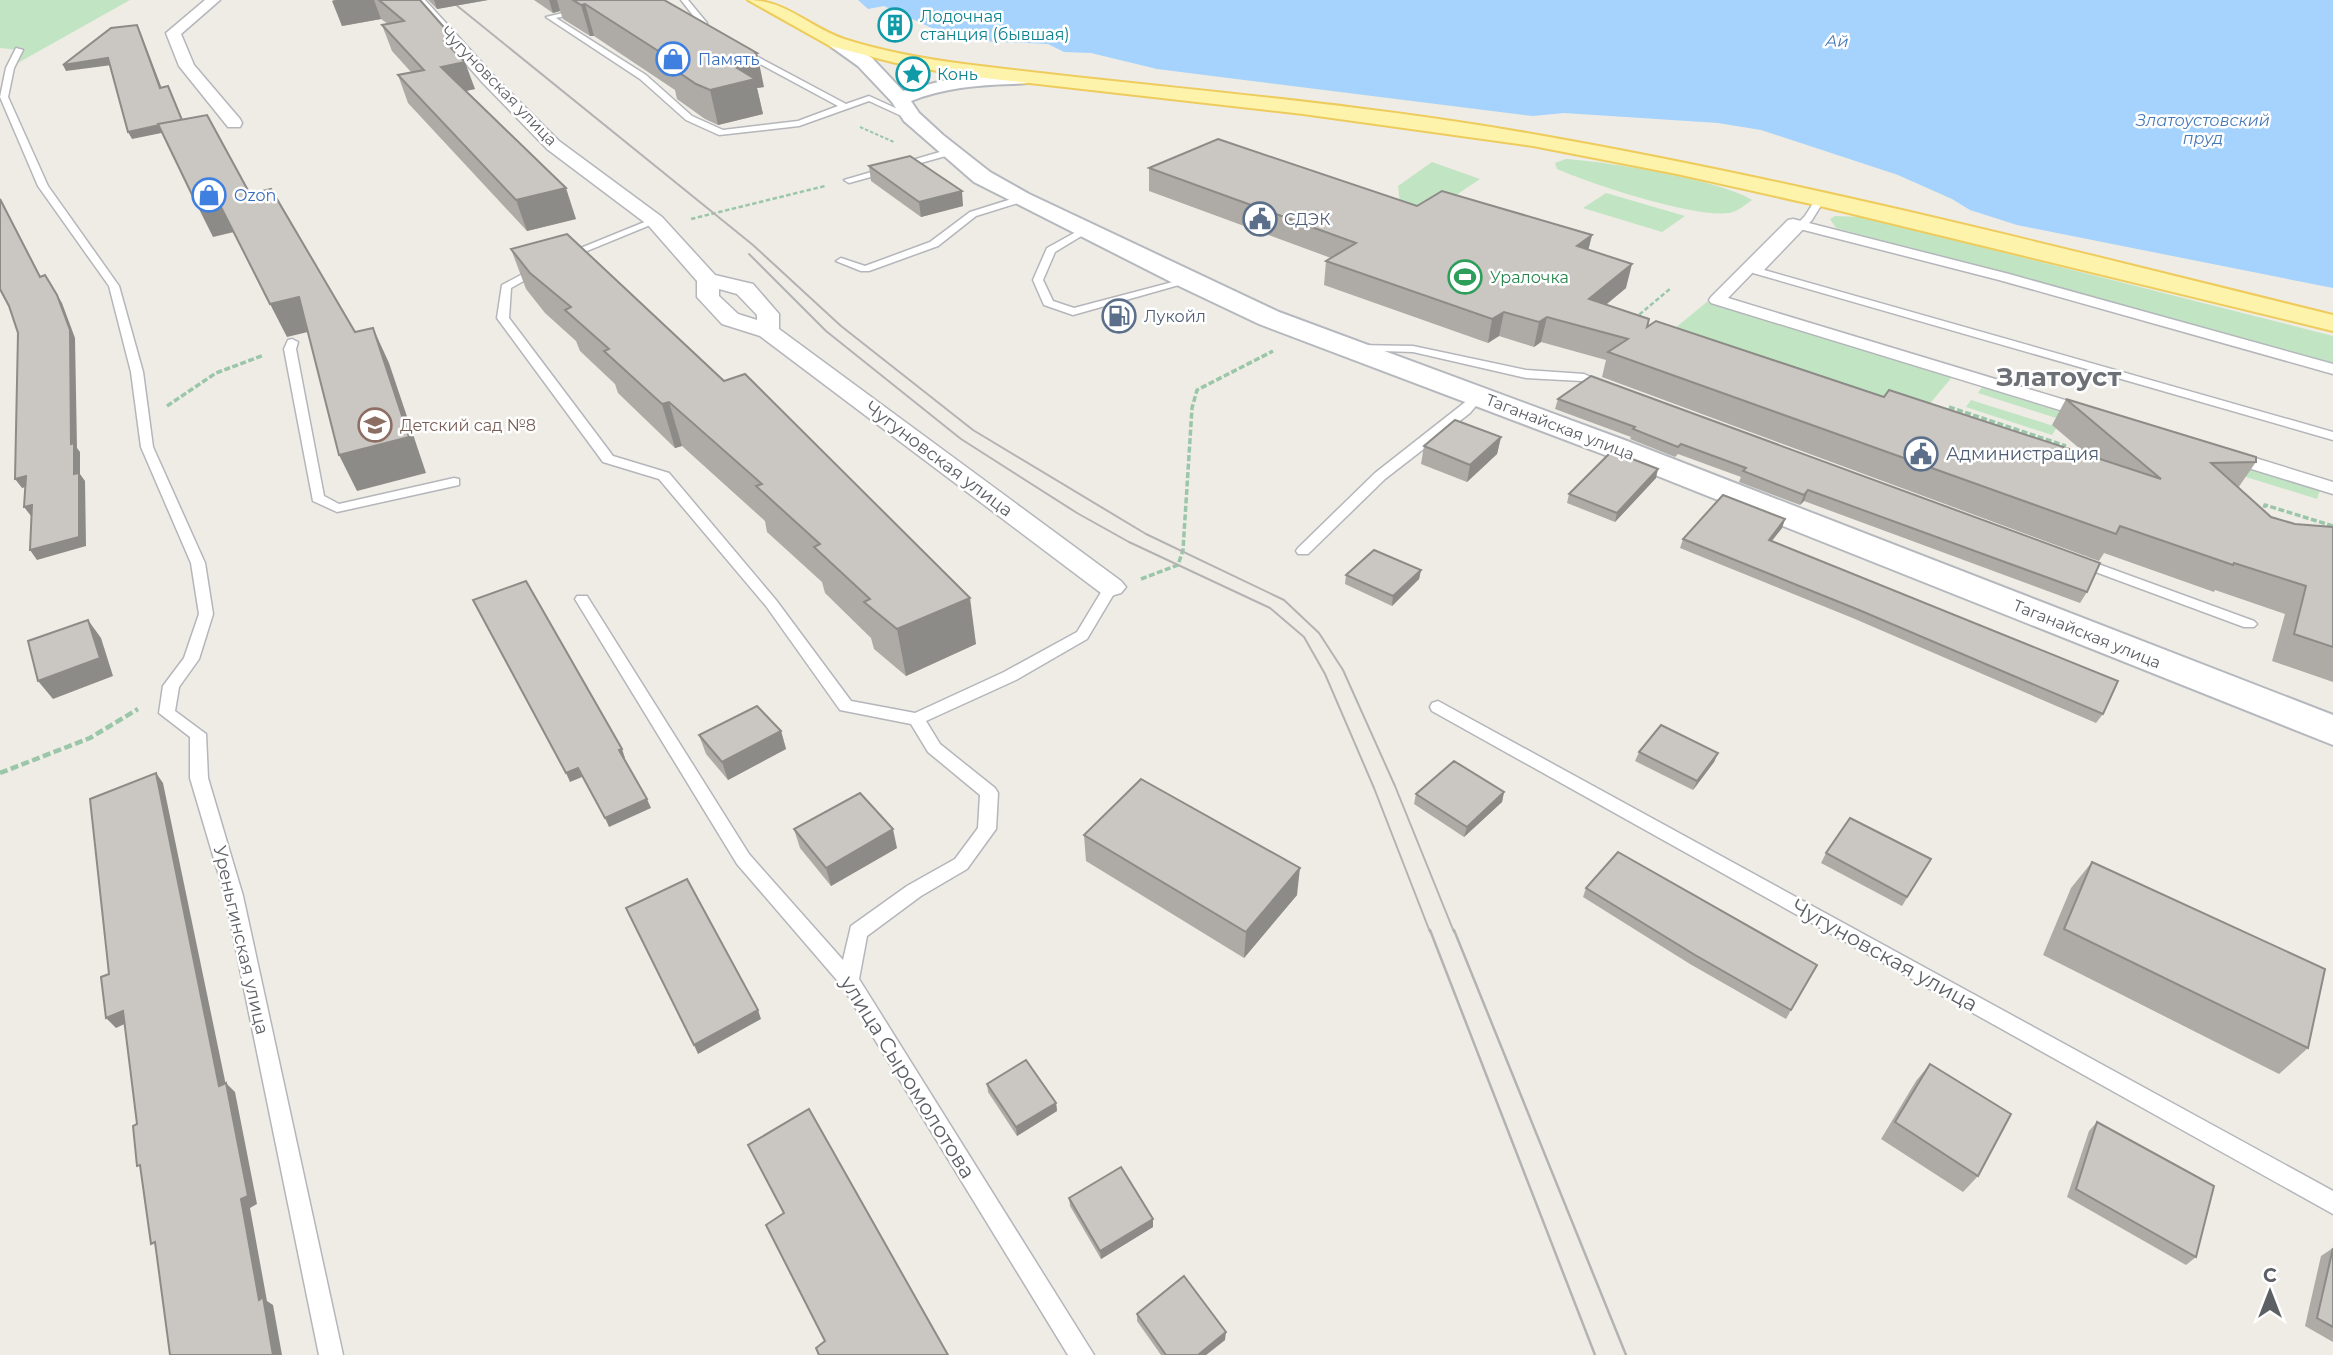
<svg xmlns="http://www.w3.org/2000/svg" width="2333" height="1355" font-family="Montserrat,sans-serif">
<rect width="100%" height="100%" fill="#eeece4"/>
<!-- green -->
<g fill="#c1e5c3">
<path d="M0,0H130L16,64L19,50L0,48Z"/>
<path d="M1566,159C1609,162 1718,179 1752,200C1745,205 1737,212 1729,213C1694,218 1591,184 1557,169L1555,163Z"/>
<path d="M1432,162L1480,179L1431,212L1401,213L1398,186Z"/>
<path d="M1606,193L1685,216L1662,232L1583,208Z"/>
<path d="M1835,216L1863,217L2333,336V364L1836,228L1830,219Z"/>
<path d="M1708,301L1952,377L1923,412L1674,329Z"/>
<path d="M1982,387L2065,413L2062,420L1978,393Z"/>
<path d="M1971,400L2057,427L2052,435L1966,407Z"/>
<path d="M2160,442L2320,490L2317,499L2156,449Z"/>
</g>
<!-- water -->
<path fill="#a5d3fd" d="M858,0H2333V288L2017,225L1970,210L1952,199L1898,175L1761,130L1718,123L1564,113L1533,116L1157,69L1091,53L1064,52L1048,44L932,39L947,35L884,6L868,9Z"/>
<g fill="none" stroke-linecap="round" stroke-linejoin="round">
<defs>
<g id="service">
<path d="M681,0H688L707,23L705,31L714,34V38L698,34L699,23Z"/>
<path d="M580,9L582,12L556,18L646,75L692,116L723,130L798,121L838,106L738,52L741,48L846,104L869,96L915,117L908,119L869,101L799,126L719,135L686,120L640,79L546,17Z"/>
<path d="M16,48L23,50L14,68L8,97L48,186L119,286L143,372L153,447L205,563L213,614L199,659L179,687L175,711L206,734L208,778L243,896L343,1355H319L225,896L190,778V737L159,713L163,686L184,658L199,614L191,563L141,447L131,372L109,286L38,186L0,97L6,68Z"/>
<path d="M950,149L953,150V154L849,183L844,180Z"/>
<path d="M1021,196L1026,199L1024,201L976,216L938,246L869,271H861L836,261L841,258L865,266L930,242L970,212Z"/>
<path d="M1817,197L1825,199L1812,220L1764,270L2333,432V440L1753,273V269L1805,216Z"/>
<path d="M652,219L660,221L570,258L561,256Z"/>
<path d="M1085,227L1088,228V232L1055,252L1043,280L1053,301L1074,308L1188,278L1193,281L1073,315L1044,305L1033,280L1047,248Z"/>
<path d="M536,267L545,269L511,288L509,318L613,456L669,473L776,600L851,701L915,713L1004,672L1077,632L1106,584H1116L1118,587L1087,639L1016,680L926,721L940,744L995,788L998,793L996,829L967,869L921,896L867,936L859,979L1094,1355H1068L842,986L737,864L575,599L577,596H587L749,854L843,960L851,926L907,886L955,859L978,828L980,795L928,752L911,724L840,710L766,606L659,479L603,462L497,318L502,285Z"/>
<path d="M292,339L298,342L296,349L324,496L339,504L454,478L459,479V485L337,512L313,501L284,349L288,340Z"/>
<path d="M1355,345L1413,346L1526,370L1584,374L1611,386L1605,390L1582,381L1526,378L1413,352L1351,350V346Z"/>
<path d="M1478,392L1484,396L1470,413L1385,479L1308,554H1298L1296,551L1298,548L1375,473Z"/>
<path d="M2079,557L2254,621L2257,624L2254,627H2244L2074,564L2072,561Z"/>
<path d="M1438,701L2333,1191V1214L1432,711L1430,707L1432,703Z"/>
</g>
<g id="pedestrian">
<path d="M1793,219L2009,274L2333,364V374L1999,280L1796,228L1728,298L2098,410L2101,414L2098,418H2086L1711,303L1709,300L1711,297L1788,220Z"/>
<path d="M2226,449L2333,482V494L2219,459L2217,455Z"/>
</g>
<g id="minor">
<path d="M205,0H220L181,34L194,65L240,119L242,123L240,127H228L179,66L166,33Z"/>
<path d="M410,0H425L494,76L559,141L662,217L715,275L753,284L779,314V329L1121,581L1126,587L1121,593L1111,596L1101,593L760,336L722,324L697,297V281L648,225L547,149L482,82ZM719,289L737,294L757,315V320L738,314L719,296Z"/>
</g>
<path id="secondary" d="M836,37L872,58L903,91L962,76L1035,73L1038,77C1031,85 1021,83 1012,84C977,85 943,88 911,101L919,113L943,135L990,172L1029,194L1279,312L1627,441L2333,715V745L1605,455L1259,324L1179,286L974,182L904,121L892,102L858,66L830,46L827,42L830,38Z"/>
<path id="primary" d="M748,0C786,0 809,27 844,39C881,51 925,59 964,64C1155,88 1348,101 1538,135C1806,182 2069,250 2333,315V331L1820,206L1677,174L1533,146L1303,114L958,75L896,63L830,46Z"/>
</defs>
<!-- service casing -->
<use href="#service" stroke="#b4b6bb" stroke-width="3"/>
<!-- pedestrian casing -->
<use href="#pedestrian" stroke="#b4b6bb" stroke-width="3"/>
<!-- minor casing -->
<use href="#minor" stroke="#b4b6bb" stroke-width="3"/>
<!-- secondary casing -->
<use href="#secondary" stroke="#b5b8be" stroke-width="4"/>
<!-- primary casing -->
<use href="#primary" stroke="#eecb5d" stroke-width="4"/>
<!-- path-far3 -->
<path stroke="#9ac6a9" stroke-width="2" stroke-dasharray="3.5 2" stroke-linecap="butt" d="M860,127L894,142"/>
<!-- path-far2 -->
<g stroke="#9ac6a9" stroke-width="2.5" stroke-dasharray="4.5 2.5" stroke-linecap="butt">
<path d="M691,219L825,186"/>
<path d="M1634,319L1671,288"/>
</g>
<!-- path-far1 -->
<g stroke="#9ac6a9" stroke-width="3.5" stroke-dasharray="6 2.5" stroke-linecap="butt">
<path d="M167,406L216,373L264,355"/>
<path d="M1949,407L2066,446"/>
<path d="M2262,516L2265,505L2333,526"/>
<path d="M1141,579L1178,565L1183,550L1192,408L1197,390L1273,351"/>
</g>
<!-- path -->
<path stroke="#9ac6a9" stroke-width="4.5" stroke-dasharray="8 3.5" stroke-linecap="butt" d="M0,773L90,738L138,709"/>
<!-- service -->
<use href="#service" fill="#fff" fill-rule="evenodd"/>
<!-- pedestrian -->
<use href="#pedestrian" fill="#fff" fill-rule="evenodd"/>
<!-- minor -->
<use href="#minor" fill="#fff" fill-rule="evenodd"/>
<!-- secondary -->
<use href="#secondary" fill="#fff" fill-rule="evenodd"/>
<!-- primary -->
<use href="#primary" fill="#fdf3aa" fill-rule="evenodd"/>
<!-- tram-far1 -->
<g stroke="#b3b3b4" stroke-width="2">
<path d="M450,0L753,245L841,326L973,430L1146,534L1284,600L1319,633L1343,670L1395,786L1454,932"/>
<path d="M749,254L826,331L961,439L1077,513L1129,542L1270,608L1304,637L1325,674L1374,788L1430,932"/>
</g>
<!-- tram -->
<g stroke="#b3b3b4" stroke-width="2.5">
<path d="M1430,930L1595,1355"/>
<path d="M1454,930L1626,1355"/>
</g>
</g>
<!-- wall -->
<g fill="#aeaaa6">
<path d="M333,0H420L450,34L457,54L475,89L466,91L576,219L527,231L408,103L398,75L411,72L392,51L382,25L388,24L381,19L342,26Z"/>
<path d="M428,0H488L437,9Z"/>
<path d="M534,0H664L764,87L757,88L763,114L718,125L705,119L677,99L675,90L594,36H590L563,19L560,11L553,13Z"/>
<path d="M869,166L963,206L921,217L871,181Z"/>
<path d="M1149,168L1417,206L1592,235L1588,250L1626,288L1606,305L1647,326L1884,397L2086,454L2052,425L2066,399L2256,462L2238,488L2271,517L2295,524L2333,527V682L2272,661L2285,614L2215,590L2214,592L2104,553L2099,561L1602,377L1606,360L1541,342L1534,347L1499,336L1488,343L1324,285L1326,261L1331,258L1149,191Z"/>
<path d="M511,249L976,644L906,676L874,649L871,638L825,593L822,582L767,532L765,521L682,446L675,448L618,393L615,384L580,351L576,341L545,313L526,289Z"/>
<path d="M1558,399L2087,592L2080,603L1804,501L1800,505L1739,482L1741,477L1678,454L1675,457L1630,439L1631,437L1555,409Z"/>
<path d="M1501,437L1497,454L1467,482L1421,464L1424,446Z"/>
<path d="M1656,478L1615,522L1567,503L1569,494Z"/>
<path d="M1785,519L1782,528L1772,541L2103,714L2096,723L1855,619L1680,548L1683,539Z"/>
<path d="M1421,570L1419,579L1392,606L1345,584L1346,575Z"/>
<path d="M781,731L786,749L728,780L706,754L699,735Z"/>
<path d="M1639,752L1718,753L1714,762L1693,790L1635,761Z"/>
<path d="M1504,792L1502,802L1464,837L1414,804L1416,794Z"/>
<path d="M794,829L897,848L831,886L800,848Z"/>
<path d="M1084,835L1297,895L1244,958L1086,861Z"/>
<path d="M1826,853L1931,859L1902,906L1821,863Z"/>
<path d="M2092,862L2308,1048L2279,1074L2043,955L2071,888Z"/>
<path d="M1586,888L1817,965L1786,1019L1690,964L1583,897Z"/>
<path d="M1930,1064L1978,1176L1963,1192L1881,1139L1916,1081Z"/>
<path d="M987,1084L1056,1103L1057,1111L1017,1136L988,1092Z"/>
<path d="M2097,1122L2196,1257L2186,1265L2067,1197L2089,1131Z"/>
<path d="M1069,1198L1153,1219V1227L1101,1259L1070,1206Z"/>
<path d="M2333,1248V1342L2305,1326L2321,1256Z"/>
<path d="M1137,1314L1225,1340L1206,1355H1161L1137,1321Z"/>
</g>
<!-- shaded-wall -->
<g fill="#8d8b87">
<path d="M336,0H374L381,19L342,26L332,1Z"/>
<path d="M434,0H488L437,9Z"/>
<path d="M549,0H557L560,11L553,13Z"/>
<path d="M585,4L594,36H590L581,5Z"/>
<path d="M137,25L140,31L164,94L160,88Z"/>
<path d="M450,34L459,60L465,62L475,89L451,94L441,67L444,41Z"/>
<path d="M757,53L764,87L757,88L763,114L718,125L710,90L724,60Z"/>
<path d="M108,58L112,65L66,71L63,65Z"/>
<path d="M168,86L186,128L132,139L128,132Z"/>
<path d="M566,188L576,219L527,231L516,200Z"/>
<path d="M962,191L963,206L921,217L919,202Z"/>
<path d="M0,198L45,285L40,277Z"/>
<path d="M218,201L234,232L213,237L197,205Z"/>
<path d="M1592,235L1586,259L1577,246Z"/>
<path d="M1632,264L1626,288L1583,323L1589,299Z"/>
<path d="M45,275L62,303L75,338L77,448L80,452V474L85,481L86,546L37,560L30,550L74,474L71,444Z"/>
<path d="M299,297L316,330L287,337L270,304Z"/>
<path d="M1504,312L1499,336L1488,343L1492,319Z"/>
<path d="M1547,317L1541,342L1534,347L1539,322Z"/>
<path d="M373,328L389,363L426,473L357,491L339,455Z"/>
<path d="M669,402L682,446L675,448L662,404Z"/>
<path d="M1501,437L1497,454L1467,482L1470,465Z"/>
<path d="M1658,469L1656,478L1615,522L1617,513Z"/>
<path d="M26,476L33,485L22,488L15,479Z"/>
<path d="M1808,490L1804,501L1800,505L1804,495Z"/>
<path d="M32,505L38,514L31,516L24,507Z"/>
<path d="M1785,519L1782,528L1765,549L1769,540Z"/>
<path d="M1421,570L1419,579L1392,606L1393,596Z"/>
<path d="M970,598L976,644L906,676L897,629Z"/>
<path d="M88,620L101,638L113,676L53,699L38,681Z"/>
<path d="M781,731L786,749L728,780L722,762Z"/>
<path d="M622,749L625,758L623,759L619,750Z"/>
<path d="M1718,753L1714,762L1693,790L1697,781Z"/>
<path d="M578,768L582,777L570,782L566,773Z"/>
<path d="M156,773L163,783L228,1095L219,1086Z"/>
<path d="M1504,792L1502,802L1464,837L1467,827Z"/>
<path d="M647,799L651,808L609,827L605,818Z"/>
<path d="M893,829L897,848L831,886L826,868Z"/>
<path d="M1300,868L1297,895L1244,958L1246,932Z"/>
<path d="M758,1010L761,1019L698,1054L694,1045Z"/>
<path d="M123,1011L133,1020L116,1028L106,1018Z"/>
<path d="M226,1083L235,1092L257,1204L250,1208L267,1301L273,1305L282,1355H273L259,1300L241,1199Z"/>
<path d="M1056,1103L1057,1111L1017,1136L1016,1127Z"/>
<path d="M1153,1219V1227L1101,1259L1100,1251Z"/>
<path d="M1226,1332L1225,1340L1206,1355H1198Z"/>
</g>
<!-- building -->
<g fill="#cac6c1" stroke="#8d8b87" stroke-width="2">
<path d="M379,0H420L450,34L444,41L465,62L441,67L566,188L516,200L398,75L424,70L382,25L404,21Z"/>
<path d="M573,0H664L757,53L724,60L755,79L710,90L696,84L668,65L677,63L585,4L581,5Z"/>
<path d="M137,25L160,88L168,86L182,120L128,132L108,58L63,65L111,28Z"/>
<path d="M207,115L250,194L271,189L355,332L373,328L409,437L339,455L299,297L270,304L218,201L197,205L158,124Z"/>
<path d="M1218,139L1417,206L1442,191L1592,235L1577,246L1632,264L1589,299L1649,319L1647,327L1656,321L1884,397L1889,390L2161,479L2066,399L2256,457V462L2211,463L2271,517L2295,524L2333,527V647L2294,634L2306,586L2234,563L2233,565L2120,526L2116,534L1608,352L1628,339L1547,317L1539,322L1504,312L1492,319L1326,261L1356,243L1149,168Z"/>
<path d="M910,156L962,191L919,202L869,166Z"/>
<path d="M0,199L40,277L45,275L57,295L70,330L71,444L74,443V474L79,473V537L30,550L32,505L24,507L26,476L15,479L18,333L9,306L0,289Z"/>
<path d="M567,234L724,381L745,374L970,598L897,629L864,602L870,599L814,547L820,544L756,486L762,484L669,402L662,404L604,351L609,349L565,310L571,307L530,273L511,249Z"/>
<path d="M1591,376L2100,563L2087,592L1808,490L1804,495L1743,471L1746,468L1681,444L1678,447L1633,429L1635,427L1558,399Z"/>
<path d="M1455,420L1501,437L1470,465L1424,446Z"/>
<path d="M1612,451L1658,469L1617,513L1569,494Z"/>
<path d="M1723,495L1785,519L1769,540L2118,681L2103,714L1859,610L1683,539Z"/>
<path d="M1374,550L1421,570L1393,596L1346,575Z"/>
<path d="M526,581L622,749L619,750L647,799L605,818L578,768L566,773L473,600Z"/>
<path d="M88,620L100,658L38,681L28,641Z"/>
<path d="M757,706L781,731L722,762L699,735Z"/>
<path d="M1661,725L1718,753L1697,781L1639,752Z"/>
<path d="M1454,761L1504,792L1467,827L1416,794Z"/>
<path d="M156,773L219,1086L226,1083L248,1196L241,1199L259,1300L263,1297L273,1355H170L155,1242L151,1244L140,1165L137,1166L133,1126L137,1124L123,1011L106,1018L101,977L109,974L90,799Z"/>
<path d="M1141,779L1300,868L1246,932L1084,835Z"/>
<path d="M860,793L893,829L826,868L794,829Z"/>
<path d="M1850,818L1931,859L1907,897L1826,853Z"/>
<path d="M1618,852L1817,965L1791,1010L1695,955L1586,888Z"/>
<path d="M2092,862L2325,969L2308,1048L2064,929Z"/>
<path d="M687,879L758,1010L694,1045L626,908Z"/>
<path d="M1026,1060L1056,1103L1016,1127L987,1084Z"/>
<path d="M1930,1064L2011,1114L1978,1176L1895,1122Z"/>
<path d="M809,1109L948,1355H819L816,1348L825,1341L766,1225L784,1213L748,1145Z"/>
<path d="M2097,1122L2214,1186L2196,1257L2076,1189Z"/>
<path d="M1121,1167L1153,1219L1100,1251L1069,1198Z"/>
<path d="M2333,1248V1327L2317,1318Z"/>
<path d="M1184,1276L1226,1332L1198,1355H1166L1137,1314Z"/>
</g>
<!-- icons -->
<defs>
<symbol id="building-ring" viewBox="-11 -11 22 22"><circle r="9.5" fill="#fff" stroke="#0f9aa8" stroke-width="1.5"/><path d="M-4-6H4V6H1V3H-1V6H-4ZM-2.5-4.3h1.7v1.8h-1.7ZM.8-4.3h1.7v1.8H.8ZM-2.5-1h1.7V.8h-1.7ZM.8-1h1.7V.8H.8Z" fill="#0f9aa8"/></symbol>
<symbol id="shop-ring" viewBox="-11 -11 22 22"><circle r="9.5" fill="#fff" stroke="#3f7fe0" stroke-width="1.5"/><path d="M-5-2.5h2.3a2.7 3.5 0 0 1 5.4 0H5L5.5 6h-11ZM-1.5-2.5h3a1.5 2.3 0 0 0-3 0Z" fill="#3f7fe0"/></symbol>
<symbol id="sight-ring" viewBox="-11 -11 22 22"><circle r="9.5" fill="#fff" stroke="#0f9aa8" stroke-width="1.5"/><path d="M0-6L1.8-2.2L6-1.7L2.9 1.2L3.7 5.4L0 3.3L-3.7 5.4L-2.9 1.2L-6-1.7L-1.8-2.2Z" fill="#0f9aa8"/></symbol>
<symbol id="civic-ring" viewBox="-11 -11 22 22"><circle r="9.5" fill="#fff" stroke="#5c6f8a" stroke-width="1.5"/><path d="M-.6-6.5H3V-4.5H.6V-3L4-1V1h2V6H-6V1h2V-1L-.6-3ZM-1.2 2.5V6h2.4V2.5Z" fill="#5c6f8a"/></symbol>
<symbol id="stadium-ring" viewBox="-11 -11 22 22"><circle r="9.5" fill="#fff" stroke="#2e9e5b" stroke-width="1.5"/><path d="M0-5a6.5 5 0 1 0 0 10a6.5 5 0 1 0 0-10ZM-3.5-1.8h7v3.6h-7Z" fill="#2e9e5b"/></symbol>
<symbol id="fuel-ring" viewBox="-11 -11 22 22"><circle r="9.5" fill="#fff" stroke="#5c6f8a" stroke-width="1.5"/><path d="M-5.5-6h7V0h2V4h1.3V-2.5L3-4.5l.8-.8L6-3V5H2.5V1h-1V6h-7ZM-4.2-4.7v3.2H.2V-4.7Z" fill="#5c6f8a"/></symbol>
<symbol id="school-ring" viewBox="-11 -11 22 22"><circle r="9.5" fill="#fff" stroke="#8d6e63" stroke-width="1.5"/><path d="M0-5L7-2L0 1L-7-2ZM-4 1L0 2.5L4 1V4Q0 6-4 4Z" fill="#8d6e63"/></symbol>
</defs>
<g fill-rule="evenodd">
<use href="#building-ring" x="876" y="6" width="38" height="38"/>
<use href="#shop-ring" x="654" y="40" width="38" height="38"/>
<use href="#sight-ring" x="894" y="55" width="38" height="38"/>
<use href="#shop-ring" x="190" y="176" width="38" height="38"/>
<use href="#civic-ring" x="1241" y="200" width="38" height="38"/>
<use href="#stadium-ring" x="1446" y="258" width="38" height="38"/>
<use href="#fuel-ring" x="1100" y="297" width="38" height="38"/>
<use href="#school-ring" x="356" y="406" width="38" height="38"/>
<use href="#civic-ring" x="1902" y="435" width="38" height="38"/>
</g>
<g text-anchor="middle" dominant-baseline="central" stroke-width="5" stroke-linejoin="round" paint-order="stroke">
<!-- far-culture labels -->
<g font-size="16" fill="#0d838f" stroke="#fff" text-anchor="start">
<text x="920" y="16">Лодочная<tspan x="920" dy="18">станция (бывшая)</tspan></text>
<text x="937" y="74">Конь</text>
</g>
<!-- far-water labels -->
<g font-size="16" font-style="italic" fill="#4578b7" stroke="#fff">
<text transform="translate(1837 41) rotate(3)">Ай</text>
<text x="2203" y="120">Златоустовский<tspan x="2203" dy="18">пруд</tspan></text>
</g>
<!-- far-shop labels -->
<g font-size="16" fill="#366cbe" stroke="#fff" text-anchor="start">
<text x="698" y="59">Память</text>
<text x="234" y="195">Ozon</text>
</g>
<!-- far-street labels -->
<g font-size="16" fill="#5c5f64" stroke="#fff">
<text transform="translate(499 86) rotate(46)">Чугуновская улица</text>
<text transform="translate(1560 427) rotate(21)">Таганайская улица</text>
<text transform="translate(2087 634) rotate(22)">Таганайская улица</text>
</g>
<!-- far-service labels -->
<g font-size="16" fill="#4e5e75" stroke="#fff" text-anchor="start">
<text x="1284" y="219">СДЭК</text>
<text x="1144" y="316">Лукойл</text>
</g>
<!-- far-leisure labels -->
<g font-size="16" fill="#27864d" stroke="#fff" text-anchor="start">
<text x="1490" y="277">Уралочка</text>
</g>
<!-- far-education labels -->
<g font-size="16" fill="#785e54" stroke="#fff" text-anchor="start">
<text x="400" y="425">Детский сад №8</text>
</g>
<!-- service labels -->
<g font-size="18" fill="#4e5e75" stroke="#fff" text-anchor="start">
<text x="1946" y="454">Администрация</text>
</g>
<!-- street labels -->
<g font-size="18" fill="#5c5f64" stroke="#fff">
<text transform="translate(939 459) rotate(37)">Чугуновская улица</text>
<text transform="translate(241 940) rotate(77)">Уреньгинская улица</text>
</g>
<!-- near-street labels -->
<g font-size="21" fill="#5c5f64" stroke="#fff">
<text transform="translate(1885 955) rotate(29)">Чугуновская улица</text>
<text transform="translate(908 1077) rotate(58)">улица Сыромолотова</text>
</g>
<!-- far-town labels -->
<g font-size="26" font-weight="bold" fill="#6d7176" stroke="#fff">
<text x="2059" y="377">Златоуст</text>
</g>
</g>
<!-- north arrow -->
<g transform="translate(2270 1292)" stroke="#ffffff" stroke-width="5" paint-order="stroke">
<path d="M0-5L12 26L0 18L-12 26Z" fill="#5c5f64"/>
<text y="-10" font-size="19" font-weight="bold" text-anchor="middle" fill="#5c5f64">С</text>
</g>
</svg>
